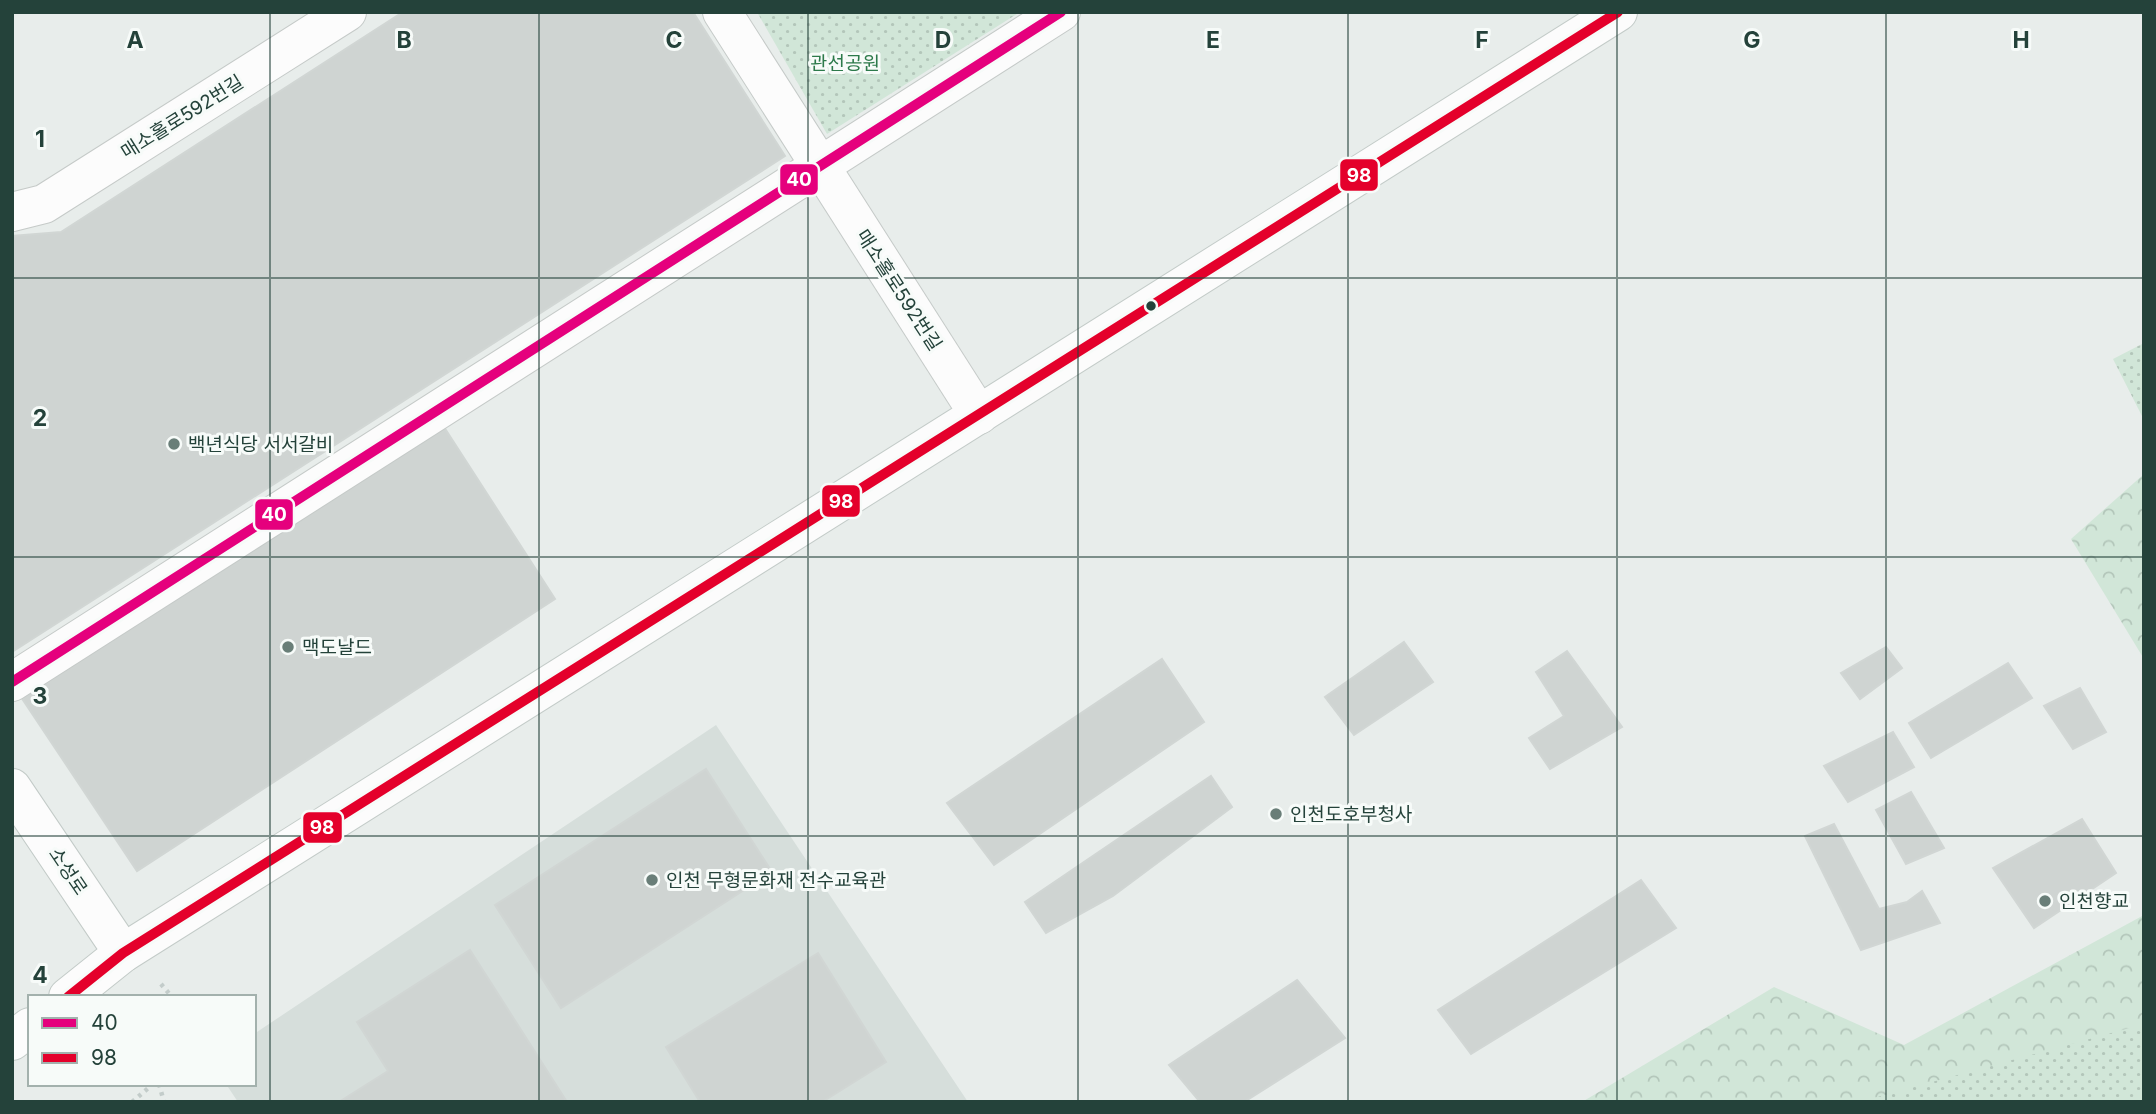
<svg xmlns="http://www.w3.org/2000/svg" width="2156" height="1114" font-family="Inter,'Noto Sans KR',sans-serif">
<defs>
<pattern id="forest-crowns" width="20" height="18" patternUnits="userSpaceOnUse" patternTransform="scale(1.75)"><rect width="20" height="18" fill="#d1e6d8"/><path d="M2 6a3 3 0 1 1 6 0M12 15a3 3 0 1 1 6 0" fill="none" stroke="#b3c6ba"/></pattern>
<pattern id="park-dots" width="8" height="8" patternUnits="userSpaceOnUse" patternTransform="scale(1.75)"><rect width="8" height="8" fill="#d1e6d8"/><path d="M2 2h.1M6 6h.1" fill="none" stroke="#b3c6ba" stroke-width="1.8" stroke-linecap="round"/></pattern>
</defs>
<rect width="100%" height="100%" fill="#e8edeb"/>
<!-- built -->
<path fill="#d6dedb" d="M716,725L968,1102H238L226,1084H254V1034Z"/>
<!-- forest -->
<g fill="url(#forest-crowns)">
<path d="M2144,474V659L2071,539Z"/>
<path d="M2144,915V1102H1582L1774,987L1904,1045Z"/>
</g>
<!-- park -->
<g fill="url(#park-dots)">
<path d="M757,12H1020L827,134Z"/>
<path d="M2144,343V420L2113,359Z"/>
<path d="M2144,1024V1102H1859Z"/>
</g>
<!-- building -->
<g fill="#cfd4d2" stroke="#d1d6d4" stroke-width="2">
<path d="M403,12H693L785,156L12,652V236L61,232Z"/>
<path d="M444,427L555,599L137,871L19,694Z"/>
<path d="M1404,642L1433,682L1354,735L1325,697Z"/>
<path d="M1886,647L1902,668L1860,699L1841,673Z"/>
<path d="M1567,651L1622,727L1550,769L1529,738L1564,716L1536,672Z"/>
<path d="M1162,659L1204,722L994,865L947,803Z"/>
<path d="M2008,663L2032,698L1931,758L1909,723Z"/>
<path d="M2080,688L2106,732L2073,749L2044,706Z"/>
<path d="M1893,732L1914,767L1848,802L1824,766Z"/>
<path d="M706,769L772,872L561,1008L495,905Z"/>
<path d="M1211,776L1232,807L1113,896L1046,933L1025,902Z"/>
<path d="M1911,792L1944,848L1906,864L1876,810Z"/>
<path d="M2082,819L2116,873L2034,928L1993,868Z"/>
<path d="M1834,824L1879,909L1907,902L1922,891L1940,923L1861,950L1805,836Z"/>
<path d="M1641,880L1676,928L1471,1054L1438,1010Z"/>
<path d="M470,950L567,1102H339L388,1071L357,1022Z"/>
<path d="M818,953L886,1062L822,1102H700L666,1047Z"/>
<path d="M1297,980L1345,1038L1244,1102H1200L1169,1065Z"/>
</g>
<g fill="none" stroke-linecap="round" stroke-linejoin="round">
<defs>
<g id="street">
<path d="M722,12L979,415"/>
<path d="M12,212L44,204L347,12"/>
<path d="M12,682L1061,12"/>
</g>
<g id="secondary">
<path d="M12,788L123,953"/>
<path d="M68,997L123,953L1618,12"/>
<path d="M12,1041L30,1027"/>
</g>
</defs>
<!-- street casing -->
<use href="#street" stroke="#c5cac8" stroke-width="40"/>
<!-- secondary casing -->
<use href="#secondary" stroke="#c3cbc8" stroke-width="40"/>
<!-- path -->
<g stroke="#c3ccca" stroke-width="4.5" stroke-dasharray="3.5 5" stroke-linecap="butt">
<path d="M161,984L172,997"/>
<path d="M159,1084L164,1102"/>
<path d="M132,1102L153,1084"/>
</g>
<!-- street -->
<use href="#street" stroke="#fcfcfc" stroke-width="38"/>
<!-- secondary -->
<use href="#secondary" stroke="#fcfcfc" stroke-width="38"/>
<defs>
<path id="bus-1" d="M12,682L1061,12"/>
<path id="bus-2" d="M68,997L123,953L1618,12"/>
</defs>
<!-- bus-1 casing -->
<use href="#bus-1" stroke="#f7fbf9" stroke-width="16"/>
<!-- bus-2 casing -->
<use href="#bus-2" stroke="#f7fbf9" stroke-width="16"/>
<!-- bus-1 -->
<use href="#bus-1" stroke="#e5007d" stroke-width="10"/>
<!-- bus-2 -->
<use href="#bus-2" stroke="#e4002b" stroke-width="10"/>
</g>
<!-- grid -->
<path fill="none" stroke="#24423a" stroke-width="2" stroke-opacity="0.55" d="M270,12V1102M539,12V1102M808,12V1102M1078,12V1102M1348,12V1102M1617,12V1102M1886,12V1102M12,278H2144M12,557H2144M12,836H2144"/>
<!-- markers -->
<circle fill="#24423a" stroke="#f7fbf9" stroke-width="2.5" cx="1151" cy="306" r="6"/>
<g fill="#697e78" stroke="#f7fbf9" stroke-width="2.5">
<circle cx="174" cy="444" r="7"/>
<circle cx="288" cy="647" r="7"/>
<circle cx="1276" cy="814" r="7"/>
<circle cx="652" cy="880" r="7"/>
<circle cx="2045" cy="901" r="7"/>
</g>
<g text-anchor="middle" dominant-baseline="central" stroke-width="6" stroke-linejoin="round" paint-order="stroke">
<!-- park labels -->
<g font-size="19" fill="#2d7a4b" stroke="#f7fbf9">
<text x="845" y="63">관선공원</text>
</g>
<!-- street labels -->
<g font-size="19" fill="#24423a" stroke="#f7fbf9">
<text transform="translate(182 117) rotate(-32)">매소홀로592번길</text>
<text transform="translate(899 290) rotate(57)">매소홀로592번길</text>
<text transform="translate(68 871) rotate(56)">소성로</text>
</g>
<!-- poi labels -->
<g font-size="19" fill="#24423a" stroke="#f7fbf9" text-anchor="start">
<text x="188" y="444">백년식당 서서갈비</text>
<text x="302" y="647">맥도날드</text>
<text x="1290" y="814">인천도호부청사</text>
<text x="666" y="880">인천 무형문화재 전수교육관</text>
<text x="2059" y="901">인천향교</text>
</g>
</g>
<g font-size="23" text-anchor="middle" font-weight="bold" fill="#24423a" stroke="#f7fbf9" stroke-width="6" stroke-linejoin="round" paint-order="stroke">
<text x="135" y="48">A</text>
<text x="404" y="48">B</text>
<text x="674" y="48">C</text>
<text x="943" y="48">D</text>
<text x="1213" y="48">E</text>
<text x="1482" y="48">F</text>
<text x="1752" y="48">G</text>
<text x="2021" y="48">H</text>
<text x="40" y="147">1</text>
<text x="40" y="426">2</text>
<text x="40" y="704">3</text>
<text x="40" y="983">4</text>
</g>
<g stroke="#f7fbf9" stroke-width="2.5">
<rect x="1339" y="158" width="40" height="34" rx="7" fill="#e4002b"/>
<rect x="779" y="163" width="40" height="33" rx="7" fill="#e5007d"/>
<rect x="821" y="484" width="40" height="34" rx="7" fill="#e4002b"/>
<rect x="254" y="498" width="40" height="33" rx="7" fill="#e5007d"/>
<rect x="302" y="811" width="41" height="33" rx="7" fill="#e4002b"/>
</g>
<g font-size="19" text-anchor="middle" font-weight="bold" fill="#fff">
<text x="1359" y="182">98</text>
<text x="799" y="186">40</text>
<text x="841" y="508">98</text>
<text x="274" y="521">40</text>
<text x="322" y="834">98</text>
</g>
<!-- border -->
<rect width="2156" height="1114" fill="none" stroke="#24423a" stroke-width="28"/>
<!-- legend -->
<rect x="28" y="995" width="228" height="91" fill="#f7fbf9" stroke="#a3b1ad" stroke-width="2"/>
<rect x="42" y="1018" width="35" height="10" fill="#e5007d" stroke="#a3b1ad" stroke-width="2"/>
<text x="91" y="1030" font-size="21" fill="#24423a">40</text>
<rect x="42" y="1053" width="35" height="10" fill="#e4002b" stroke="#a3b1ad" stroke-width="2"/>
<text x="91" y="1065" font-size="21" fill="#24423a">98</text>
</svg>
